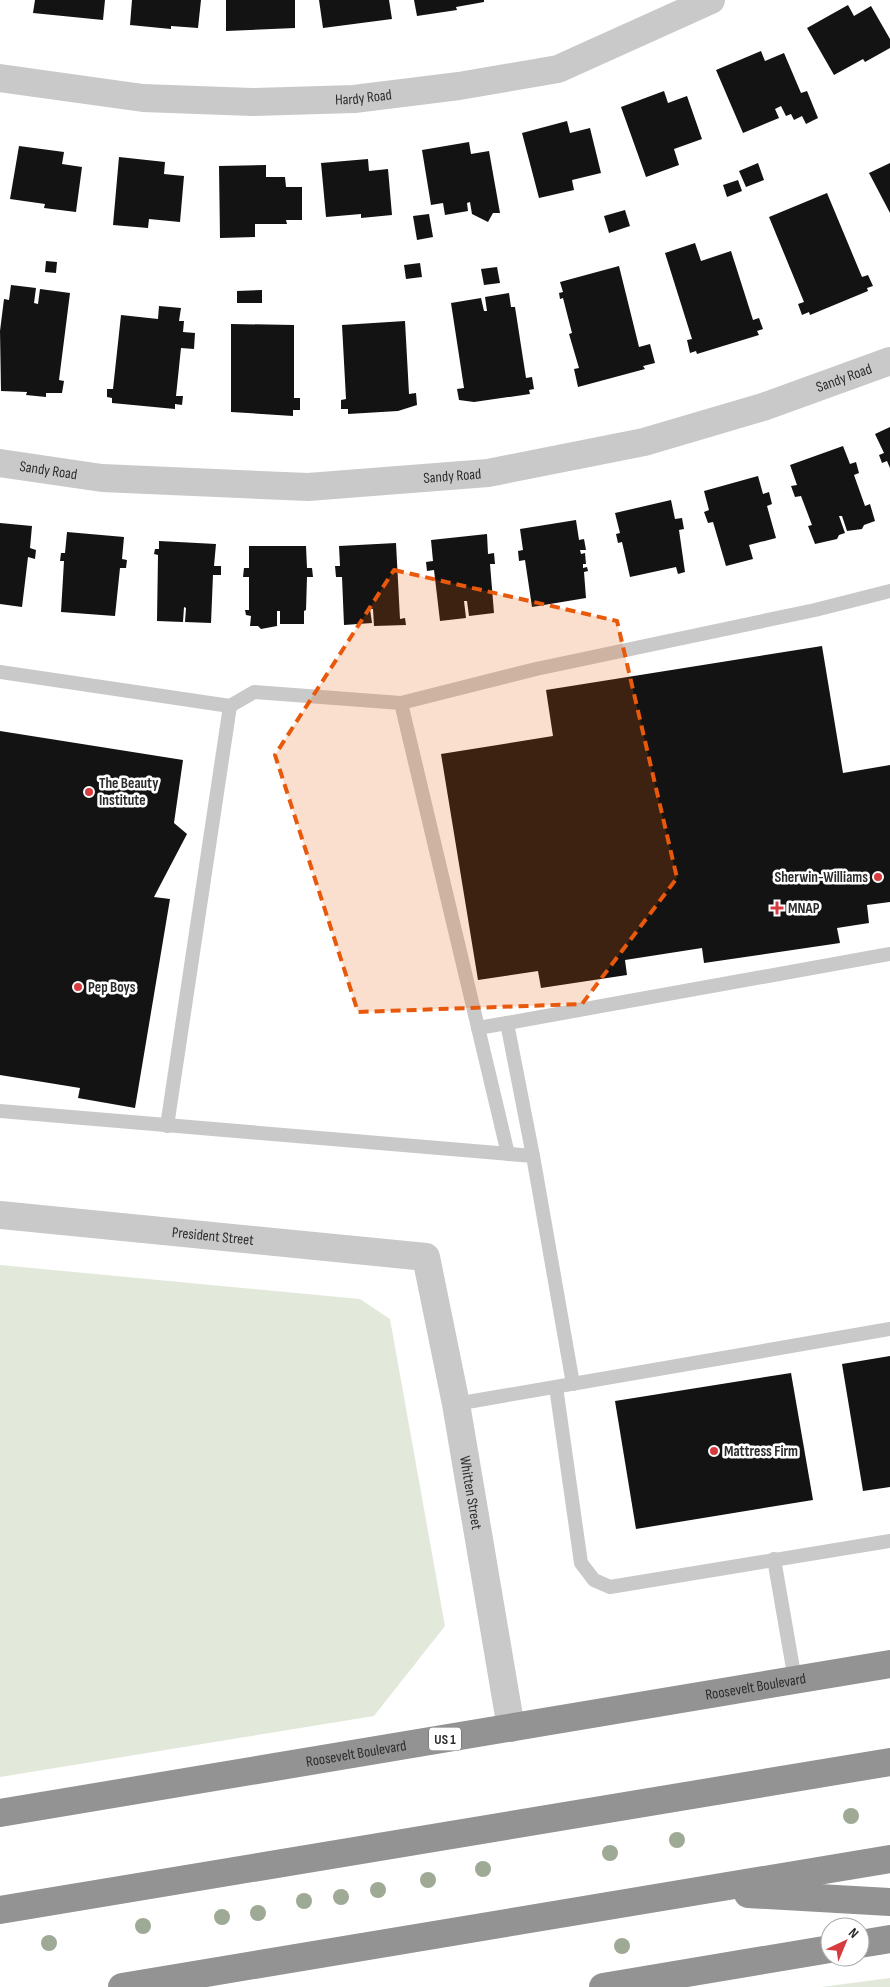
<svg xmlns="http://www.w3.org/2000/svg" width="890" height="1987" font-family="'Sofia Sans Condensed',sans-serif">
<rect width="100%" height="100%" fill="#fff"/>
<!-- green -->
<g fill="#e2e9db">
<path d="M0,1265L360,1299L390,1319L445,1626L374,1716L0,1777Z"/>
<path d="M890,1978V1987H821Z"/>
</g>
<!-- building -->
<g fill="#131313">
<path d="M35,0H105L103,20L33,13Z"/>
<path d="M132,0H201L198,28L171,26V29L130,25Z"/>
<path d="M226,0H295V28L226,31Z"/>
<path d="M319,0H389L392,19L323,28Z"/>
<path d="M414,0H484V2L456,7L457,10L417,16Z"/>
<path d="M848,5L854,16L871,6L890,39V48L865,62L863,59L834,75L807,28Z"/>
<path d="M761,51L765,61L784,53L801,93L807,91L818,118L806,124L802,116L794,120L791,114L786,116L781,106L775,109L779,118L743,133L716,70Z"/>
<path d="M664,91L668,103L687,96L702,139L674,149L679,165L646,177L621,107Z"/>
<path d="M567,121L570,133L590,128L601,173L572,180L574,190L539,198L522,133Z"/>
<path d="M469,142L471,154L489,151L500,213H493L488,222L472,214L470,202L467,203L468,211L445,215L443,203L431,205L422,150Z"/>
<path d="M19,146L64,152L62,164L82,167L76,212L44,208L45,204L10,199Z"/>
<path d="M119,157L165,162L164,174L184,176L180,222L149,219L148,228L113,225Z"/>
<path d="M368,159L369,171L388,169L392,215L361,218V214L326,217L321,163Z"/>
<path d="M758,163L764,180L746,187L739,171Z"/>
<path d="M890,163V213L869,173Z"/>
<path d="M266,165V177H285L286,187H302V220H286L287,224H255V237L220,238L219,166Z"/>
<path d="M738,180L742,191L727,197L723,185Z"/>
<path d="M827,193L862,277L868,275L873,286L867,288L868,291L810,315L809,312L802,315L798,304L804,302L769,217Z"/>
<path d="M625,210L630,226L609,233L604,216Z"/>
<path d="M429,214L433,237L417,240L413,216Z"/>
<path d="M695,243L701,261L731,251L753,320L759,318L763,329L757,331L759,335L697,354L696,351L690,353L687,340L692,339L665,253Z"/>
<path d="M46,261L57,262L56,273L45,272Z"/>
<path d="M420,263L422,277L406,279L404,265Z"/>
<path d="M619,266L639,347L650,344L655,363L643,366L645,369L578,387L574,369L579,368L569,334L572,333L563,298L560,299L559,293L563,292L560,282Z"/>
<path d="M497,267L500,283L484,285L481,269Z"/>
<path d="M11,285L36,288L34,303L38,304L40,289L70,293L59,380L64,381L62,393H46V397L26,395L27,392L1,391L0,331L4,299L9,300Z"/>
<path d="M262,290V303H237V291Z"/>
<path d="M509,293L511,307H515L526,378L532,377L534,389L529,390L530,394L474,402L459,400L457,389L464,388L451,303L481,298L484,311H487L485,297Z"/>
<path d="M159,306L181,308L179,321H184L183,332L195,333L194,349L181,348L176,396H183L182,405L175,404V409L112,403V398L107,397V389H113L121,315L158,319Z"/>
<path d="M405,321L409,394L416,393L417,405L398,411L348,414V409H341V400L346,399L342,325Z"/>
<path d="M231,324L294,325V398H300V410H293V416L231,412Z"/>
<path d="M890,427V468L887,461L882,463L879,455L884,453L875,434Z"/>
<path d="M843,446L850,464L856,462L859,473L854,475L865,506L870,504L875,521L864,525L862,529L847,531L842,516H839L845,533L839,535L837,539L815,544L808,526L812,525L801,496L795,497L791,486L797,485L790,465Z"/>
<path d="M758,476L763,494L769,492L772,504L767,506L776,538L749,545L753,559L726,566L713,522L708,523L704,512L709,510L704,491Z"/>
<path d="M671,500L675,519L682,518L684,529L679,530L685,572L678,574L676,567L630,577L622,542L618,543L616,534L620,533L615,513Z"/>
<path d="M576,520L579,540L584,539L586,550H580L581,554L585,553L586,564H583V568L587,567L588,571L584,572L586,598L532,607L525,560L519,561L518,551L523,550L520,529Z"/>
<path d="M0,523L32,526L30,548L36,550L35,559L28,557L22,607L0,604Z"/>
<path d="M67,532L124,537L122,559L127,560L126,568H120L115,616L61,612L64,561H60L61,553H65Z"/>
<path d="M487,534L488,554L494,553L495,564H490L494,613L469,616L467,601H464L466,618L440,621L434,570L427,571L426,562L433,561L431,540Z"/>
<path d="M159,541L216,544L214,566H221V575H213L211,623L185,622L186,608L184,607L183,622L157,621L158,555L154,554L155,549H159Z"/>
<path d="M396,543L400,619L405,618L406,625L374,626L373,609H370L372,623L344,625L342,577H336L335,566H340L339,546Z"/>
<path d="M249,546H306L307,568H312L313,577H307L306,610L304,611V624H280V611H277V626L261,629L258,626H250L251,616L246,615L245,610H249V577H243L244,568H249Z"/>
<path d="M822,646L843,773L890,765V902L867,905L869,923L837,928L840,943L704,963L702,948L625,960L627,975L541,988L538,971L478,980L441,754L553,736L546,690Z"/>
<path d="M0,731L183,760L174,823L187,834L154,897L170,899L135,1108L78,1098L80,1088L0,1075Z"/>
<path d="M890,1356V1487L863,1491L842,1364Z"/>
<path d="M791,1373L813,1500L636,1529L615,1401Z"/>
</g>
<g fill="none" stroke-linecap="round" stroke-linejoin="round">
<!-- lane -->
<g stroke="#c9c9c9" stroke-width="14">
<path d="M0,672L230,706L167,1126"/>
<path d="M401,703L536,669L815,610L890,591"/>
<path d="M230,706L254,692L401,703L508,1154"/>
<path d="M478,1028L507,1023"/>
<path d="M0,1111L533,1156L573,1384"/>
<path d="M533,1156L507,1023L890,954"/>
<path d="M556,1387L581,1563L594,1580L610,1587L890,1541"/>
<path d="M456,1404L890,1329"/>
<path d="M774,1559L795,1680"/>
</g>
<!-- street -->
<g stroke="#c9c9c9" stroke-width="28">
<path id="s1" d="M0,78L143,98L252,102L354,99L459,86L558,69L711,0"/>
<path id="s2" d="M0,463L102,478L308,487L488,473L644,442L763,407L890,361"/>
<path id="s3" d="M0,1215L426,1257L456,1404L511,1728"/>
</g>
<!-- highway -->
<g stroke="#939393" stroke-width="28">
<path id="s4" d="M0,1813L890,1664"/>
<path d="M748,1894L890,1902"/>
<path d="M0,1910L890,1762"/>
<path d="M860,1944L890,1939"/>
<path d="M122,1987L890,1859"/>
<path d="M603,1987L830,1949"/>
</g>
</g>
<!-- trees -->
<g fill="#9eaa95">
<circle cx="851" cy="1816" r="8"/>
<circle cx="677" cy="1840" r="8"/>
<circle cx="610" cy="1853" r="8"/>
<circle cx="483" cy="1869" r="8"/>
<circle cx="428" cy="1880" r="8"/>
<circle cx="378" cy="1890" r="8"/>
<circle cx="341" cy="1897" r="8"/>
<circle cx="304" cy="1901" r="8"/>
<circle cx="258" cy="1913" r="8"/>
<circle cx="222" cy="1917" r="8"/>
<circle cx="143" cy="1926" r="8"/>
<circle cx="49" cy="1943" r="8"/>
<circle cx="622" cy="1946" r="8"/>
</g>
<!-- marked area -->
<path fill="#e8590c" fill-opacity="0.2" stroke="#e8590c" stroke-width="4" stroke-dasharray="10 6" stroke-linejoin="round" d="M394,570L617,621L677,878L582,1004L358,1012L275,755Z"/>
<!-- markers -->
<g fill="#d73b3f" stroke="#fff" stroke-width="2">
<circle cx="89" cy="792" r="5"/>
<circle cx="878" cy="877" r="5"/>
<path d="M774.5 900.5h5v5h5v5h-5v5h-5v-5h-5v-5h5z"/>
<circle cx="78" cy="987" r="5"/>
<circle cx="714" cy="1451" r="5"/>
</g>
<g text-anchor="middle" dominant-baseline="central" stroke-width="5" stroke-linejoin="round" paint-order="stroke">
<!-- shield labels -->
<rect fill="#fff" stroke="#6b6b6b" stroke-width="1" x="429" y="1727.5" width="32" height="23" rx="4"/>
<g font-size="14" font-weight="bold" fill="#2c2c2c">
<text x="445" y="1739">US 1</text>
</g>
<!-- street labels -->
<g font-size="15" fill="#2c2c2c" stroke="#fff">
<text stroke="none"><textPath href="#s1" startOffset="365">Hardy Road</textPath></text>
<text stroke="none"><textPath href="#s2" startOffset="859">Sandy Road</textPath></text>
<text stroke="none"><textPath href="#s2" startOffset="49">Sandy Road</textPath></text>
<text stroke="none"><textPath href="#s2" startOffset="454">Sandy Road</textPath></text>
<text stroke="none"><textPath href="#s3" startOffset="214">President Street</textPath></text>
<text stroke="none"><textPath href="#s3" startOffset="668">Whitten Street</textPath></text>
<text stroke="none"><textPath href="#s4" startOffset="766">Roosevelt Boulevard</textPath></text>
<text stroke="none"><textPath href="#s4" startOffset="361">Roosevelt Boulevard</textPath></text>
</g>
<!-- poi labels -->
<g font-size="15" font-weight="bold" fill="#2c2c2c" stroke="#fff" text-anchor="start">
<text x="99" y="783">The Beauty<tspan x="99" dy="17">Institute</tspan></text>
<text x="868" y="877" text-anchor="end">Sherwin-Williams</text>
<text x="788" y="908">MNAP</text>
<text x="88" y="987">Pep Boys</text>
<text x="724" y="1451">Mattress Firm</text>
</g>
</g>
<!-- north arrow -->
<g transform="translate(845 1942) rotate(44)"><circle r="24" fill="#ffffff" stroke="#ababab"/>
<path d="M0-4L9 19L0 12L-9 19Z" fill="#d73b3f"/>
<text y="-8" font-size="14" font-weight="bold" text-anchor="middle" fill="#2c2c2c">N</text>
</g>
</svg>
